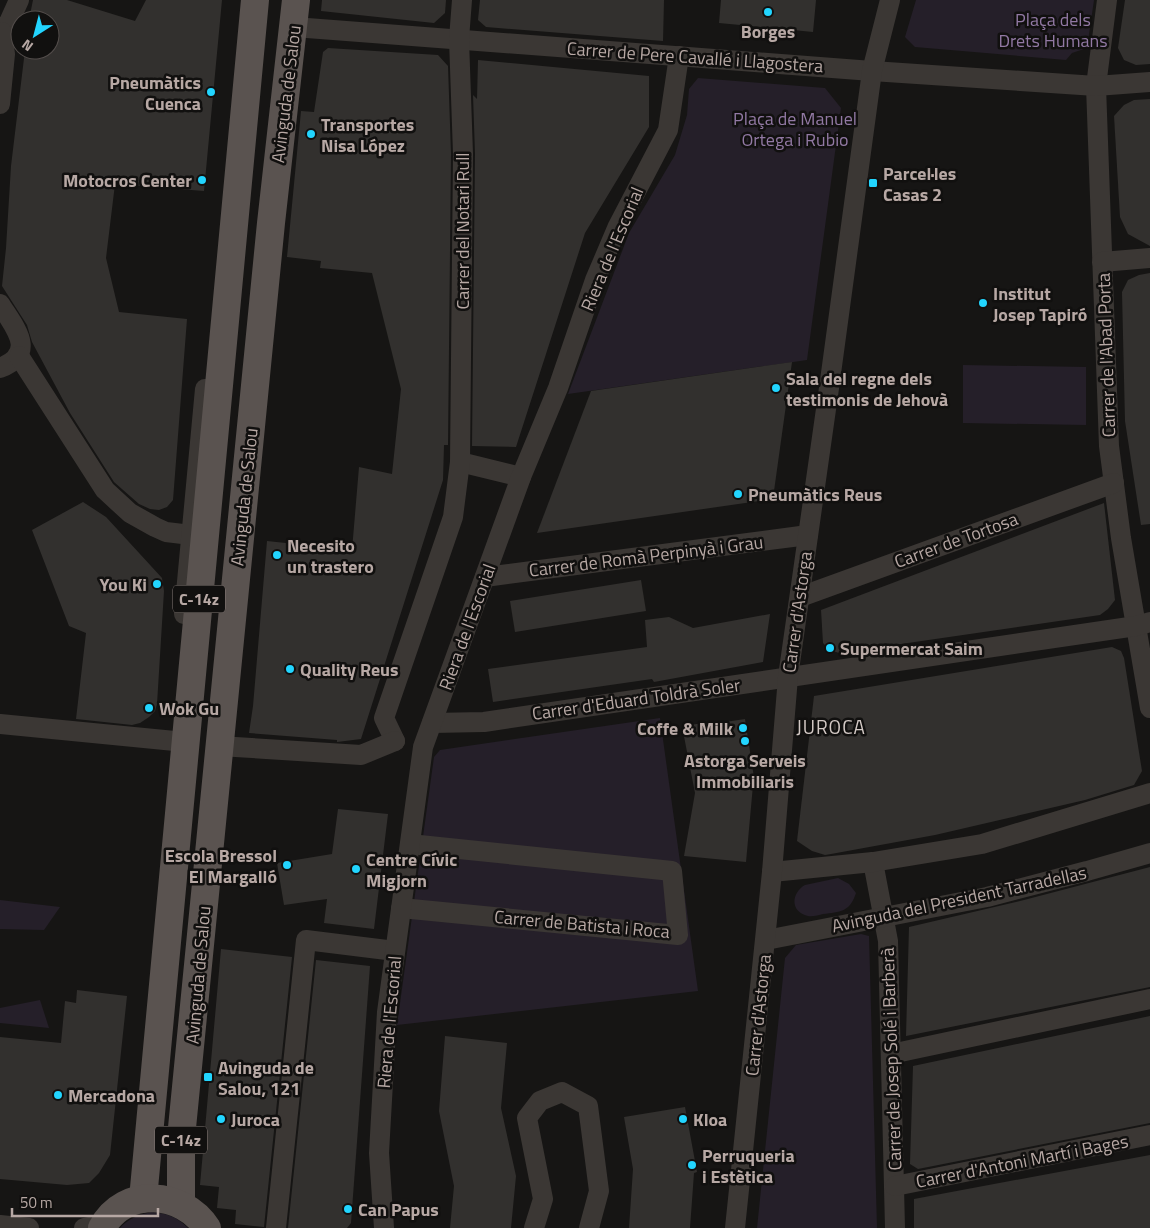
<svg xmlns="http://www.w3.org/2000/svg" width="1150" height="1228" font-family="'Titillium Web',sans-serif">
<rect width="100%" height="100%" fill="#161514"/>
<!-- green -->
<g fill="#251f29">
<path d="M916,0H1094L1087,48L1072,53L1066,60L915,47L905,37Z"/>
<path d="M698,78L825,88L841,108L807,360L568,394L629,233L675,155L687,115L689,89Z"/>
<path d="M963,365L1086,367V425L963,423Z"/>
<path d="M660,718L698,991L397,1025L434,757L440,750Z"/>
<path d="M838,878L849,884L856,893C850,912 840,912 823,914C819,915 812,917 808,916C790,912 791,893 805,885Z"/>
<path d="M0,900L60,907L44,930L0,929Z"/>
<path d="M861,934L869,936L877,1228H757L785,958L796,945Z"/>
<path d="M40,1000L49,1028L0,1023V1008Z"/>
<path d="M151,1212C166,1213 177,1217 188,1228H120C129,1218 139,1215 151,1212Z"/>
</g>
<!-- building -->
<g fill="#32302e">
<path d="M33,0H67L135,21L146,0H222L204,191L115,184L106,258L119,312L187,319L173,500L167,507L159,510L150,509L139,504L114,482L70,413L32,342L27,325L2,286L6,248L11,166L25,50H50V20H29Z"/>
<path d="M322,0H446L445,13L434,23L321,11Z"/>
<path d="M480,0H664L663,41L486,27L478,20Z"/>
<path d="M721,0H816L813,32L719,23Z"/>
<path d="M1125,0H1150V64L1136,65L1124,60L1118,48Z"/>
<path d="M328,48L438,55L448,66L451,154L448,445H444L443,480L361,739L337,742V740L249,733L253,706L267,541L352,550L359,467L392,474L401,389L372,273L320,268L321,261L287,257L301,111L314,112L323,52Z"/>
<path d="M478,60L649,76V127L585,233L516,447L472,446L475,154L473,95L477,99Z"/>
<path d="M1150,99V246L1128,234L1120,217L1114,116L1124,105L1134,100Z"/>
<path d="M1150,273V524L1141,525L1125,421L1122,292L1128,280L1139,275Z"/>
<path d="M792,362L774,491L759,501L537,533L591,391Z"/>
<path d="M83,502L106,517L162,578L164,591L157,704L155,711L149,717L140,723L132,725L76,719L86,633L69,626L32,530Z"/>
<path d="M1104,503L1115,600L1108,609L1100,615L839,653L830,650L823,643L821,610Z"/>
<path d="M641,580L646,611L515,632L510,601Z"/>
<path d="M770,614L763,662L654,682L652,679L493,702L488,669L647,647L645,620L669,617L693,628Z"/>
<path d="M1112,647L1121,651L1124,658L1142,771L1134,785L1085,800L935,835L831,854L825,855L812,851L797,841L814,696Z"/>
<path d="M745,719L755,784L753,785L746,862L684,856L695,793L682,726L704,723L705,725Z"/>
<path d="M338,809L388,814L374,929L324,923L327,899L284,905L277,863L332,854Z"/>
<path d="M1150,867V987L906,1036L909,927L1024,900Z"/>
<path d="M221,949L292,957L264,1227L235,1224L236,1210L217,1208L219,1187L200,1185Z"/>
<path d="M316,960L370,966L351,1223L347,1228H288Z"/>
<path d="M77,990L127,996L110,1155L99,1173L89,1183L67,1185L0,1179V1037L61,1043L65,1001L76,1003Z"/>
<path d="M1150,1016V1123L918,1169L910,1164L913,1066Z"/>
<path d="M445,1036L507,1043L501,1108L516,1176L511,1228H450L454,1186L439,1111Z"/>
<path d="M685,1107L697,1172L694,1173L690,1228H629L633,1169L624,1117Z"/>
<path d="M1150,1155V1228H914V1199Z"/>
</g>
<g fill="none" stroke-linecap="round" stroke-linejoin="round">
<!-- minor -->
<g stroke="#3b3734" stroke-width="20">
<path d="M1107,0L1096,86L1109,446L1121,538L1150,708"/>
<path d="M294,27L872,71L1096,86L1150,82"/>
<path d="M0,33L9,22L19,0"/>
<path d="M0,104L5,54L2,32"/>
<path d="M1102,262L1150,258"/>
<path d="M0,304C15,328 38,353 0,368"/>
<path d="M19,356L105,490L130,513L155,527L166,532L191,535"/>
<path d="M460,462L521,477"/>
<path d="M485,577L808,535"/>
<path d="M800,597L1114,483"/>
<path d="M184,614L205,389"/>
<path d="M432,723L484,722L1136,626L1150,622"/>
<path d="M0,724L185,742"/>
<path d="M395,741L384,718L453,517L460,462L463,154L459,39L462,0"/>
<path d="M219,746L361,755L395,741"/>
<path d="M873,862L888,941L895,1228"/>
<path d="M772,872L873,862L982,844L1150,793"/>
<path d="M401,908L678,935L672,871L410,844"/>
<path d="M766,940L987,897L1087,871L1150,853"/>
<path d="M891,1054L1150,999"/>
<path d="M895,1186L1150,1135"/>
<path d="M0,1225L29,1228"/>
<path d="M84,1228L104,1224"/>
<path d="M276,1228L306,940L395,951"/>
<path d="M384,1228L379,1153L387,1012L423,747L521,477L558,388L595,280L618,226L668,130L679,56"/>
<path d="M534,1228L543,1199L527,1118L540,1101L562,1092L588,1106L599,1191L589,1228"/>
<path d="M735,1228L772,872L788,677L829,388L872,71L890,0"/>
</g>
<!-- primary -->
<g stroke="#5a5350" stroke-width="28">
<path d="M143,1199L255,0"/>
<path d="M181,1204V1138L271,223L296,0"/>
<path d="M102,1228C124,1186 183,1191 207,1228"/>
</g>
</g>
<!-- markers -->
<g fill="#22d5ff" stroke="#11100f" stroke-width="2">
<circle cx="768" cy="12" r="5"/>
<circle cx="211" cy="92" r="5"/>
<circle cx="311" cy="134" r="5"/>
<circle cx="202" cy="180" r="5"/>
<rect x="868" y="178" width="10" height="10" rx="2.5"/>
<circle cx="983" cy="303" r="5"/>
<circle cx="776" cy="388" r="5"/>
<circle cx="738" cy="494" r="5"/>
<circle cx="277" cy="555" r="5"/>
<circle cx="157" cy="584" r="5"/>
<circle cx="830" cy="648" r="5"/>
<circle cx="290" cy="669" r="5"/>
<circle cx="149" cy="708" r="5"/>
<circle cx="743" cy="728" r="5"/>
<circle cx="745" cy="741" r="5"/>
<circle cx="287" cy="865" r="5"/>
<circle cx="356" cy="869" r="5"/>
<rect x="203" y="1072" width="10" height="10" rx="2.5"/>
<circle cx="58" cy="1095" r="5"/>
<circle cx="221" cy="1119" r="5"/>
<circle cx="683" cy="1119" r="5"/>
<circle cx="692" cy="1165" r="5"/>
<circle cx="348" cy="1209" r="5"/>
</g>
<g text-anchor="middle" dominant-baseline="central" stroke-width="5" stroke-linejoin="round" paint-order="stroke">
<!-- shield labels -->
<g fill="#11100f" stroke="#857a77" stroke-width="1">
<rect x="173" y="585.5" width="52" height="27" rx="4"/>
<rect x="155" y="1126.5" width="52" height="27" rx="4"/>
</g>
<g font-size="16" font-weight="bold" fill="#b7a8a4">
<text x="199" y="599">C-14z</text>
<text x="181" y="1140">C-14z</text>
</g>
<!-- park labels -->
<g font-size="18" fill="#9279a4" stroke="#11100f">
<text x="1053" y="19">Plaça dels<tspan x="1053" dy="21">Drets Humans</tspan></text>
<text x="795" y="118">Plaça de Manuel<tspan x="795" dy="21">Ortega i Rubio</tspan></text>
</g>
<!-- poi labels -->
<g font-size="18" font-weight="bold" fill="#b7a8a4" stroke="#11100f" text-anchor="start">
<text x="768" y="31" text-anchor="middle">Borges</text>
<text x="201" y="82" text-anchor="end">Pneumàtics<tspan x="201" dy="21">Cuenca</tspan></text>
<text x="321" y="124">Transportes<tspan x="321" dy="21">Nisa López</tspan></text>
<text x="883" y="173">Parcel·les<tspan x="883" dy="21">Casas 2</tspan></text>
<text x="192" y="180" text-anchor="end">Motocros Center</text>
<text x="993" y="293">Institut<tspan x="993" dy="21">Josep Tapiró</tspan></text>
<text x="786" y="378">Sala del regne dels<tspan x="786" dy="21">testimonis de Jehovà</tspan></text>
<text x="748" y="494">Pneumàtics Reus</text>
<text x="287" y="545">Necesito<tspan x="287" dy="21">un trastero</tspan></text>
<text x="147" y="584" text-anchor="end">You Ki</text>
<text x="840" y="648">Supermercat Saim</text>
<text x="300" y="669">Quality Reus</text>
<text x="159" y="708">Wok Gu</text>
<text x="733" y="728" text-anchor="end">Coffe &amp; Milk</text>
<text x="745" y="760" text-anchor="middle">Astorga Serveis<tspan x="745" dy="21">Immobiliaris</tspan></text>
<text x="277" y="855" text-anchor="end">Escola Bressol<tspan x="277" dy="21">El Margalló</tspan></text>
<text x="366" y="859">Centre Cívic<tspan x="366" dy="21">Migjorn</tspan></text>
<text x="218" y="1067">Avinguda de<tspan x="218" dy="21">Salou, 121</tspan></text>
<text x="68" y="1095">Mercadona</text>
<text x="231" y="1119">Juroca</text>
<text x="693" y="1119">Kloa</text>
<text x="702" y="1155">Perruqueria<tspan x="702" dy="21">i Estètica</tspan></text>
<text x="358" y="1209">Can Papus</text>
</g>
<!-- street labels -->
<g font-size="18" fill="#b7a8a4" stroke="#11100f">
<text transform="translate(695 57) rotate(4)">Carrer de Pere Cavallé i Llagostera</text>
<text transform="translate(286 94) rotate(-83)">Avinguda de Salou</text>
<text transform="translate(462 231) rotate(-90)">Carrer del Notari Rull</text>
<text transform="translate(612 249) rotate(-67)">Riera de l'Escorial</text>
<text transform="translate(1106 355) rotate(-92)">Carrer de l'Abad Porta</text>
<text transform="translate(244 497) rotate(-84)">Avinguda de Salou</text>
<text transform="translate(956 540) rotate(-20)">Carrer de Tortosa</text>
<text transform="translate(646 556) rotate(-7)">Carrer de Romà Perpinyà i Grau</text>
<text transform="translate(797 612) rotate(-82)">Carrer d'Astorga</text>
<text transform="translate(467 627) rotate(-70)">Riera de l'Escorial</text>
<text transform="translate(636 699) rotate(-8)">Carrer d'Eduard Toldrà Soler</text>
<text transform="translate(959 899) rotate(-12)">Avinguda del President Tarradellas</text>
<text transform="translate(582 924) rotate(5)">Carrer de Batista i Roca</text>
<text transform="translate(198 975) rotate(-85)">Avinguda de Salou</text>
<text transform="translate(758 1015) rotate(-84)">Carrer d'Astorga</text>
<text transform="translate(389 1022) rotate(-85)">Riera de l'Escorial</text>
<text transform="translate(891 1059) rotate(-92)">Carrer de Josep Solé i Barberà</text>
<text transform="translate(1022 1161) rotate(-11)">Carrer d'Antoni Martí i Bages</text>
</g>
<!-- neighbourhood labels -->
<g font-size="19" letter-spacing="1" fill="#d3c9c5" stroke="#11100f">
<text x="831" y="726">JUROCA</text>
</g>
</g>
<!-- north arrow -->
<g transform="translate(35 35) rotate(216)"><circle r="24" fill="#11100f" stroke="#534d4b"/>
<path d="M0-4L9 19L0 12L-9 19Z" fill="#22d5ff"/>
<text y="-8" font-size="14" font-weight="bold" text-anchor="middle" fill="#b7a8a4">N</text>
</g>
<!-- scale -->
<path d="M12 1208v8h146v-8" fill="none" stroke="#b7a8a4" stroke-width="2.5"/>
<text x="20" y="1208" font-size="15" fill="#b7a8a4" stroke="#11100f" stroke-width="4" paint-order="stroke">50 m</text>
</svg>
